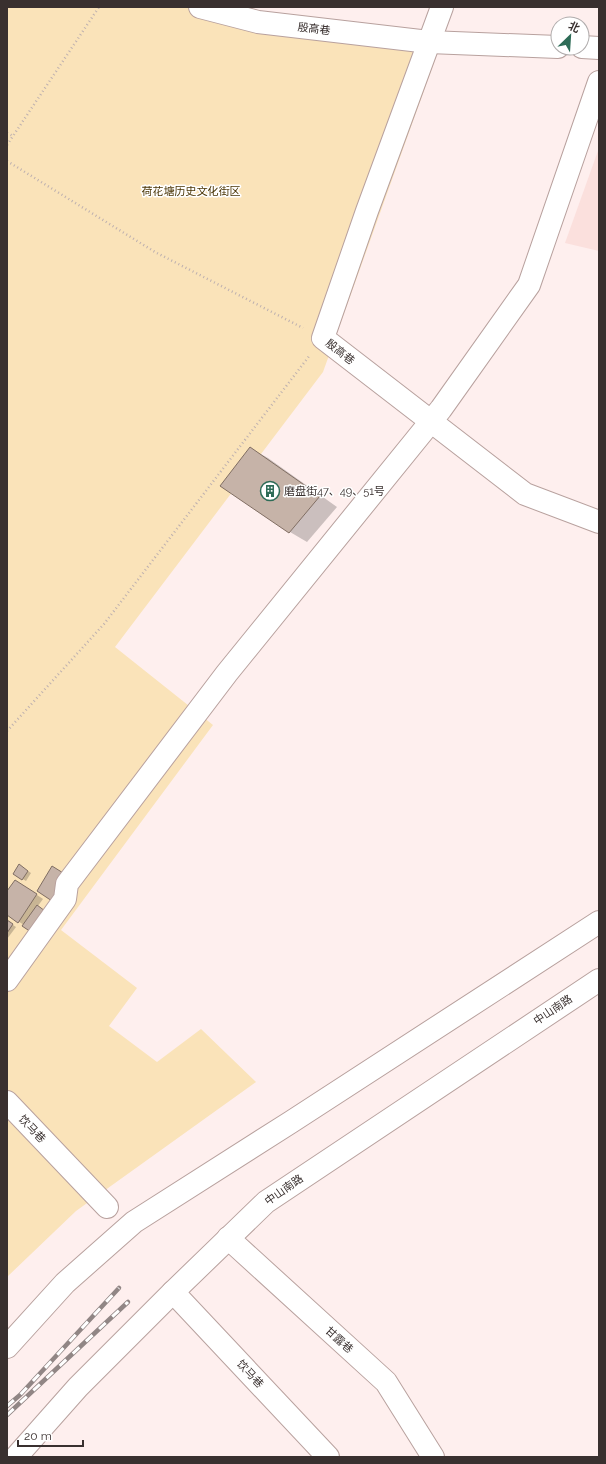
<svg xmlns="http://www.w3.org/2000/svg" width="606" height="1464" font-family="Raleway,'Noto Sans SC',sans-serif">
<rect width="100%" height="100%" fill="#feefee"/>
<!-- built -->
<path fill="#fbe0dd" d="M599,148V251L565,243Z"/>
<!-- green -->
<path fill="#fae3b9" d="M7,7H212L436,57L323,372L115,647L213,725L61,930L137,988L109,1026L157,1062L201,1029L256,1082L76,1211L7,1277Z"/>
<!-- shadow -->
<g fill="#0003">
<path d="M250,448L268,458L337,507L307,542L290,532Z"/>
<path d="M19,865L31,873L26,881L14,874Z"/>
<path d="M22,885L43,899L24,925L7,914V893Z"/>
<path d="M7,921L16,927L7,939Z"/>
</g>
<!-- building -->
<g fill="#c6b3a8" stroke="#806e63">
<path d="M250,447L320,496L289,533L220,486Z"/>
<path d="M19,864L28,871L22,880L13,874Z"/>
<path d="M52,866L68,876L52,901L37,891Z"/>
<path d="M15,880L37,894L18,923L7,915V891Z"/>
<path d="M37,905L49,914L34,934L22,926Z"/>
<path d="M7,920L13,924L7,933Z"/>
</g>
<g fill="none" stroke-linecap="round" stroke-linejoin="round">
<defs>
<g id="minor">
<path d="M200,7L258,22L429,42L558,47"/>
<path d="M442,7L367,211L323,338L525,494L599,522"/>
<path d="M582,47L599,48"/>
<path d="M7,980L65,899L67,884L227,673L441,409L529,285L599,82"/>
<path d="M7,1102L107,1207"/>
<path d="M228,1238L386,1382L433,1457"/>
<path d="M173,1292L328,1457"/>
</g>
<g id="major">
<path d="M7,1347L65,1283L134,1222L291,1122L599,922"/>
<path d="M16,1457L78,1387L173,1292L266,1202L599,980"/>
</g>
</defs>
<!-- minor casing -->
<use href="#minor" stroke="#b8a19e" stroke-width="24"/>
<!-- major casing -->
<use href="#major" stroke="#b8a19e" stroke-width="24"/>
<!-- path -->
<g stroke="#bdb0af" stroke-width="2.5" stroke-dasharray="1 3" stroke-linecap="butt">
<path d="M7,133L13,136L99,7"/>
<path d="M7,145L13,136"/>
<path d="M7,161L155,252L303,328"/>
<path d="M7,731L104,624L310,355"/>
</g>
<!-- minor -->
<use href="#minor" stroke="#fff" stroke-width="22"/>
<!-- major -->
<use href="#major" stroke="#fff" stroke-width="22"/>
<defs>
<g id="rail">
<path d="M7,1406L20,1395L119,1288"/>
<path d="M7,1415L128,1302"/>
</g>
</defs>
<!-- rail casing -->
<use href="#rail" stroke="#918685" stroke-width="4.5"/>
<!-- rail -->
<use href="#rail" stroke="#fff" stroke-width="3" stroke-dasharray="9" stroke-linecap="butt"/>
</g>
<!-- icons -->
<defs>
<symbol id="building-ring" viewBox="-11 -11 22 22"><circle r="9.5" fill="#fff" stroke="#2e6c57" stroke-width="1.5"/><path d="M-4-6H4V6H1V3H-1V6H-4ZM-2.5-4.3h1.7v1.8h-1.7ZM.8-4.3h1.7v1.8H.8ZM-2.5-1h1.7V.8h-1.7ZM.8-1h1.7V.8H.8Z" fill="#2e6c57"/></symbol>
</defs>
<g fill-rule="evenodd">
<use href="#building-ring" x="259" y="480" width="22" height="22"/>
</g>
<g text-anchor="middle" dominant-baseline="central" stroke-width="3" stroke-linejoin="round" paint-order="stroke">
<!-- street labels -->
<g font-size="11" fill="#39302f" stroke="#fff">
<text transform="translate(314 29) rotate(7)">殷高巷</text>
<text transform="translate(340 352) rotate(38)">殷高巷</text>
<text transform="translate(553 1010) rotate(-34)">中山南路</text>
<text transform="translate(32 1129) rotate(46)">饮马巷</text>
<text transform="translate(284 1190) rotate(-35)">中山南路</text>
<text transform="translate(339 1340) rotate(42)">甘露巷</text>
<text transform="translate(250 1374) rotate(47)">饮马巷</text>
</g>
<!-- park labels -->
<g font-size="11" fill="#493404" stroke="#fff">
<text x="191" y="191">荷花塘历史文化街区</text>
</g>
<!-- poi labels -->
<g font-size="11" fill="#39302f" stroke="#fff" text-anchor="start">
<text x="284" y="491">磨盘街47、49、51号</text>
</g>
</g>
<!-- border -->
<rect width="606" height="1464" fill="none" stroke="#39302f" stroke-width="16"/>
<!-- north arrow -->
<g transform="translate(570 36) rotate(25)"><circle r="19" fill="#ffffff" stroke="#b0acac"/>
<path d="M0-3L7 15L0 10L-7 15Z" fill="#2e6c57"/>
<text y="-6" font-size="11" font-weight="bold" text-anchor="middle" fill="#39302f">北</text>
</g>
<!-- scale -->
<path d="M18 1440v6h65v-6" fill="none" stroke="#39302f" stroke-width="2"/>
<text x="24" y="1440" font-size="12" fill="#39302f" stroke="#ffffff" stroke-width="3" paint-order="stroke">20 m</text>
</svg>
